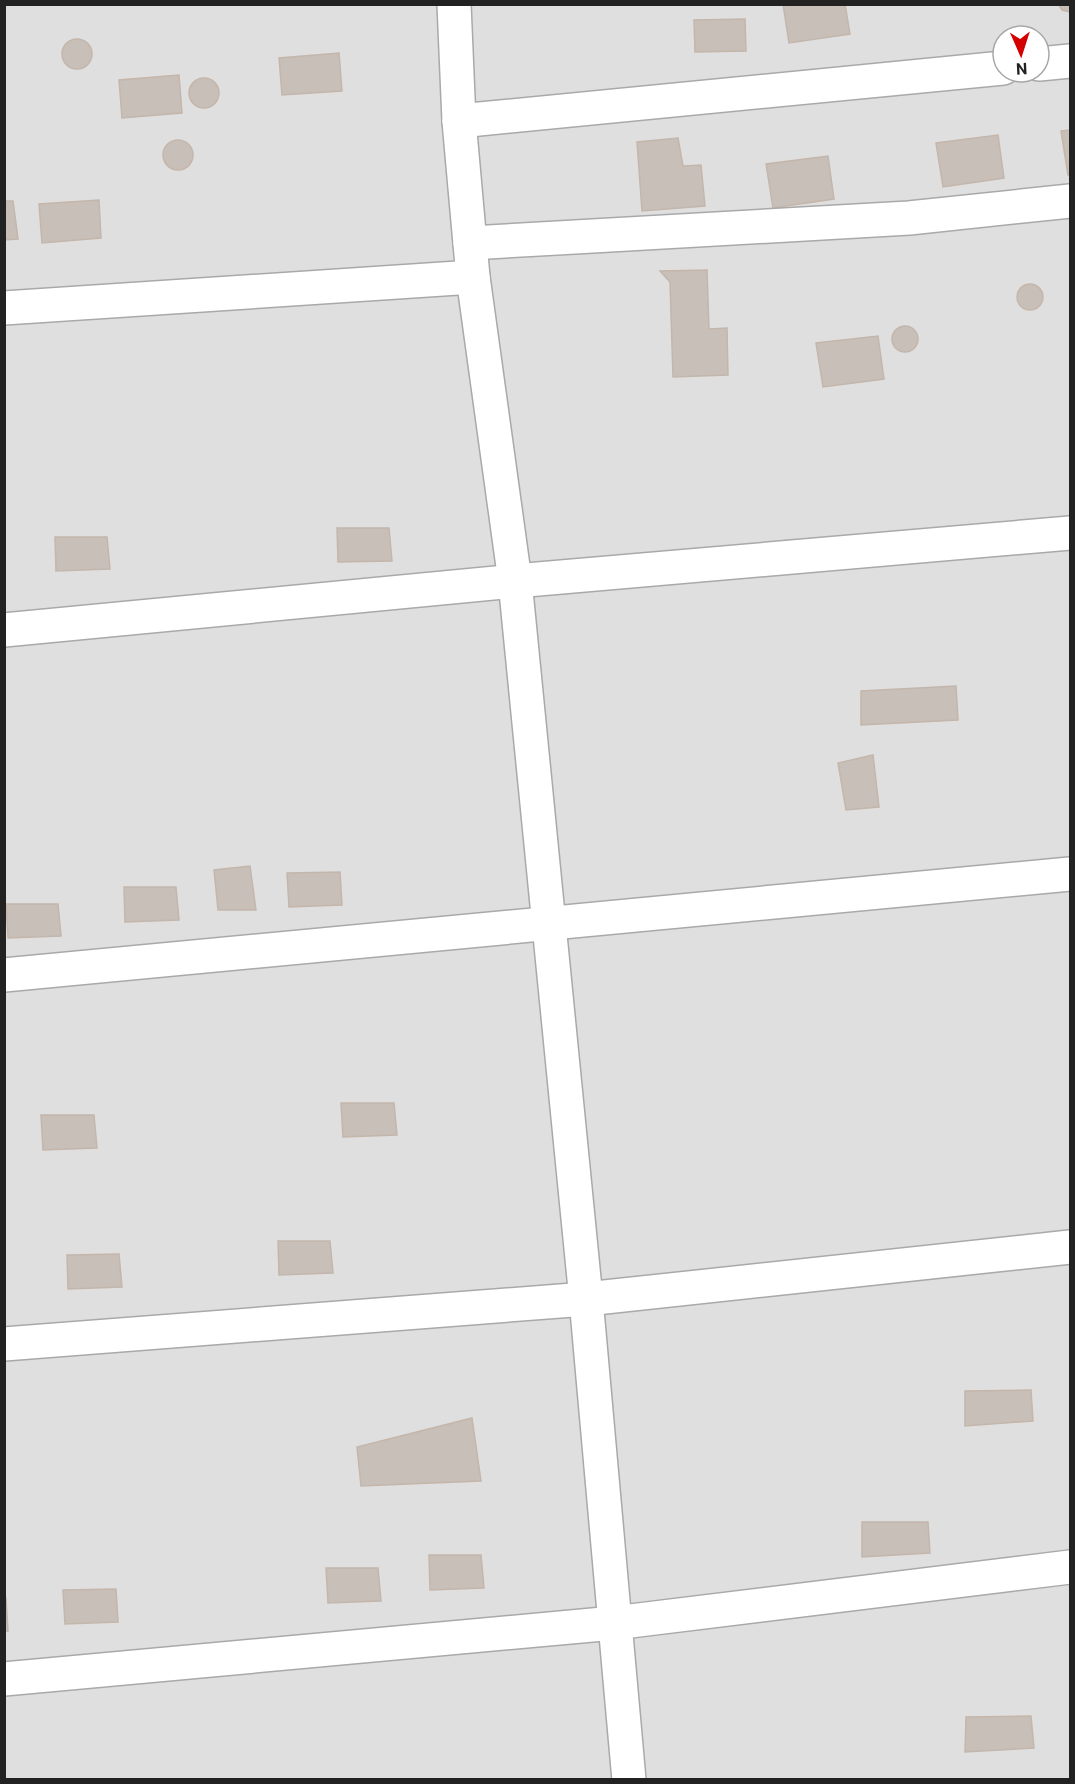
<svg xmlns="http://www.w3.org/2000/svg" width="1075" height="1784" font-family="Roboto,sans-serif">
<rect width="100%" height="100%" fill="#f2efe9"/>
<!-- residential -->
<path fill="#e0dfdf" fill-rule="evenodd" d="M5,5H1070V1779H5ZM1003,36H1039V72H1003Z"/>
<!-- building -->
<g fill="#c7bfb8" stroke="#c4b6ab" stroke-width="1.5">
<path d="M783,4H845L850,34L789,43Z"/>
<path d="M1058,4H1070V12L1062,10Z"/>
<path d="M745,19L746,51L695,52L694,20Z"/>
<circle cx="77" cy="54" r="15"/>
<path d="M339,53L342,91L282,95L279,58Z"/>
<path d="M179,75L182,113L122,118L119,80Z"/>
<circle cx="204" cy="93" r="15"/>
<path d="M1070,130V175H1068L1061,131Z"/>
<path d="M998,135L1004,178L943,187L936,143Z"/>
<path d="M678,138L683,166L701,165L705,206L642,211L637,142Z"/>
<circle cx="178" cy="155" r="15"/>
<path d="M828,156L834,199L773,208L766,164Z"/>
<path d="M99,200L101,238L42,243L39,204Z"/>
<path d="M4,201H13L18,239L4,240Z"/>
<path d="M707,270L709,329L727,328L728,375L673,377L670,282L660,271Z"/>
<circle cx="1030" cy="297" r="13"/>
<circle cx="905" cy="339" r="13"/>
<path d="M878,336L884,379L823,387L816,343Z"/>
<path d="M337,528H389L392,561L338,562Z"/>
<path d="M55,537H107L110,569L56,571Z"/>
<path d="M956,686L958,720L861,725V691Z"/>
<path d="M873,755L879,807L846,810L838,763Z"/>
<path d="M250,866L256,910H218L214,870Z"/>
<path d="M340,872L342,905L289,907L287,873Z"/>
<path d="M124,887H176L179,920L125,922Z"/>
<path d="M6,904H58L61,936L8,938Z"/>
<path d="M341,1103H394L397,1135L343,1137Z"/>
<path d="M41,1115H94L97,1148L43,1150Z"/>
<path d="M278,1241H330L333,1273L279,1275Z"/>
<path d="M119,1254L122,1287L68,1289L67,1255Z"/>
<path d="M1031,1390L1033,1421L965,1426V1391Z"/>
<path d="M472,1418L481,1481L361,1486L357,1447Z"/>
<path d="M862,1522H928L930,1553L862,1557Z"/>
<path d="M429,1555H481L484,1588L430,1590Z"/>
<path d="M326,1568H378L381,1601L328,1603Z"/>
<path d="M116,1589L118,1622L65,1624L63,1590Z"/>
<path d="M4,1598H6L8,1631H4Z"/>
<path d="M1031,1716L1034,1748L965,1752L966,1717Z"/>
</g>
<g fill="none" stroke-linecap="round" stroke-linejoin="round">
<defs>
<g id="minor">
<path d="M454,4L459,121L473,277L515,581L586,1299L629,1780"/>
<path d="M1039,64L1070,61"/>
<path d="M459,121L1003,68"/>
<path d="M470,243L909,218L1070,201"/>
<path d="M4,308L473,277"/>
<path d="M4,630L515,581L1070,533"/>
<path d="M4,975L1070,874"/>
<path d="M4,1344L586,1299L1070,1247"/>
<path d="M4,1679L614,1623L1070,1567"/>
</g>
</defs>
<!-- minor casing -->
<use href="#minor" stroke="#a9a9a9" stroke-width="36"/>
<!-- minor -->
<use href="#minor" stroke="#fff" stroke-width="33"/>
</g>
<!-- border -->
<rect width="1075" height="1784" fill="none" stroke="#222222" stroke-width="12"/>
<!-- north arrow -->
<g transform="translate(1021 54) rotate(177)"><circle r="28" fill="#ffffff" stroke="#a7a7a7" stroke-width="1.5"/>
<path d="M0-4.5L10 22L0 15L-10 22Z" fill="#d40000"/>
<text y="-9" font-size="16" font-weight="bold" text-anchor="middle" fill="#222222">N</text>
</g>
</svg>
